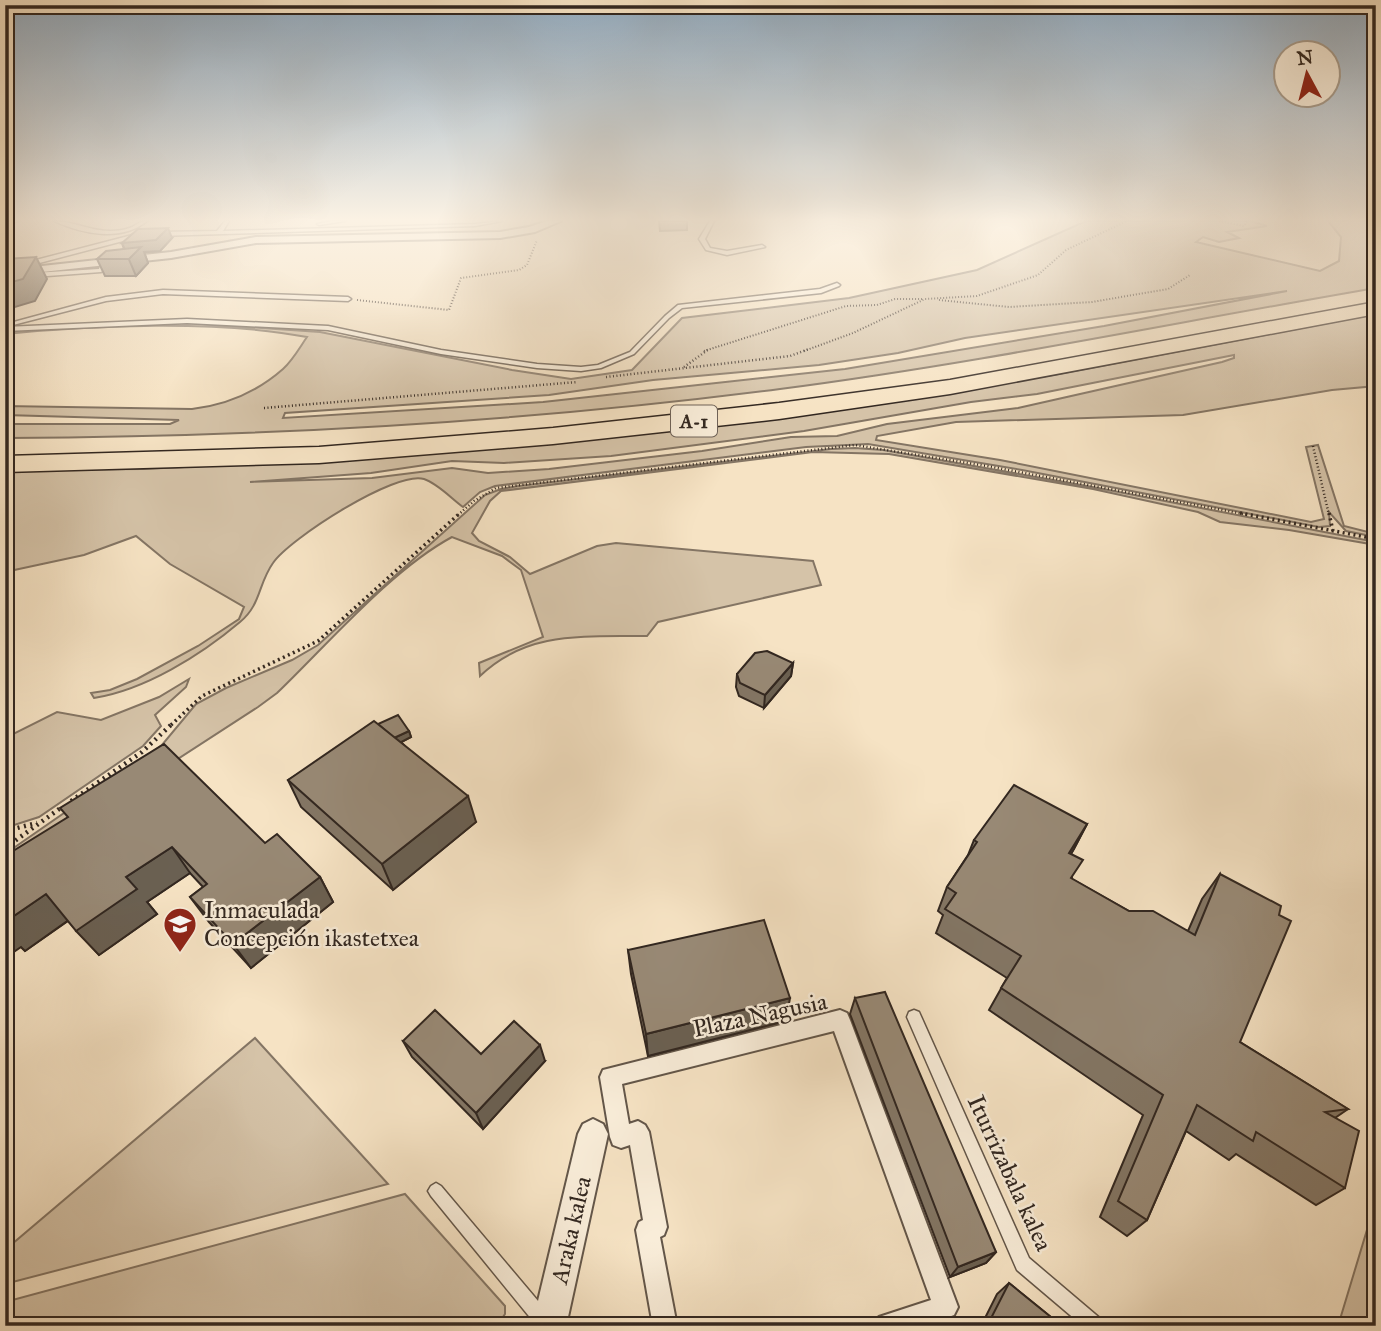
<svg xmlns="http://www.w3.org/2000/svg" width="1381" height="1331" font-family="'IM FELL Great Primer',serif">
<rect width="100%" height="100%" fill="#f6e3c4"/>
<filter id="stains"><feTurbulence type="fractalNoise" baseFrequency=".00286" numOctaves="4"/><feColorMatrix values="0 0 0 0 .2 0 0 0 0 .09 0 0 0 0 .02 0 0 0 .5 -.17"/></filter>
<radialGradient id="worn" r=".72"><stop offset=".6" stop-color="#630" stop-opacity="0"/><stop offset="1" stop-color="#630" stop-opacity=".3"/></radialGradient>
<!-- green -->
<g fill="#d5c3a8" stroke="#847564" stroke-width="2" fill-rule="evenodd">
<path d="M1086,221H1251L1267,226L1227,232L1239,238L1219,242L1203,237L1196,242L1320,271L1339,261L1341,237L1328,221H1376V288C1177,322 980,363 780,389C524,422 264,437 5,438V424H170L179,420L5,415V406L192,409C226,405 258,391 283,369C293,360 300,347 307,337C217,320 97,325 5,334V330L187,323L320,332L512,370L571,379L632,370L682,318L849,298L977,270ZM1287,291L1104,326L845,369L543,402L283,418L285,413L549,395L653,380L819,365L898,353L965,338Z"/>
<path d="M1376,314V386L1332,390L1183,415L956,422L877,436L876,440L1000,460L1311,522L1324,519L1306,447L1318,445L1344,526L1376,534V537L1346,531L1329,512L1330,526L1319,527L1022,470L868,444L806,447L495,486L480,492L463,507C452,499 437,483 424,479C396,470 289,539 273,563C258,584 261,605 240,622C201,655 145,690 94,698L91,693L110,690L137,679L198,646L239,619L244,607L170,564L136,536L84,555L5,572V470L143,469L307,461L794,416L1053,375ZM1234,355V358L1222,362L1018,408L887,424L837,436L791,437L702,451L549,469L488,473L452,468L372,478L250,482L371,473L452,461L504,463L611,456L804,431L971,402L1037,394Z"/>
<path d="M855,448L883,450L1098,488L1376,542V545L1289,530L1220,522L1198,512L1093,489L889,454L813,452L501,491L490,501L472,533L479,541L510,557L530,574L597,546L616,543L813,561L821,585L658,622L647,636C585,637 528,630 480,676L479,663L543,637L521,570L502,556L452,537C391,570 329,643 277,693L258,707L5,871V854L162,745L196,704L226,688L292,660L318,645L485,495L501,489L519,486L831,449Z"/>
<path d="M189,679L186,687L155,715L161,726L143,746L39,817L5,828V738L57,712L101,720L159,697Z"/>
<path d="M255,1038L388,1184L5,1284V1250Z"/>
<path d="M405,1194L505,1306V1314L497,1326H255L256,1318L212,1326H5V1302Z"/>
<path d="M1376,1200V1326H1338Z"/>
</g>
<g fill="none" stroke-linecap="round" stroke-linejoin="round">
<defs>
<g id="service">
<path d="M11,221H18L5,225V222Z"/>
<path d="M54,221C73,221 90,231 110,231C117,231 125,230 132,227C138,224 140,221 147,221C121,242 82,234 54,221Z"/>
<path d="M225,221H229L223,231L475,224L502,221L475,226L158,236L155,234L158,232L217,231Z"/>
<path d="M332,221H345L319,225L317,224Z"/>
<path d="M710,221H714L705,239L710,248L727,251L762,245L765,247L727,255L706,250L699,239Z"/>
<path d="M140,233L142,234V236L5,272V268Z"/>
<path d="M102,261L107,262L104,270L101,272L34,277L31,275L34,273L99,269Z"/>
<path d="M837,283L840,285L839,286L821,293L682,308L669,318L634,354L601,368L581,371L537,368L441,354L328,330L187,323L5,331V327L187,319L328,326L441,350L537,364L581,367L598,365L630,352L665,316L678,305L820,289Z"/>
<path d="M163,290L348,297L351,299L348,301L163,294L106,301L13,325L10,323L106,297Z"/>
<path d="M914,1010L919,1012L1029,1258L1102,1320L1104,1326H1083L1017,1270L907,1017L909,1012Z"/>
<path d="M436,1183L441,1186L549,1314L551,1320L549,1326H537L431,1196L428,1191L431,1186Z"/>
</g>
<path id="pedestrian" d="M840,1010L847,1013L850,1020L958,1307L954,1315L925,1326H876L879,1317L931,1300L834,1031L622,1084L629,1124L638,1121L645,1125L649,1132L667,1227L664,1235L660,1237L677,1326H653L636,1230L639,1222L643,1220L630,1145L621,1148L613,1145L610,1137L600,1077L603,1070Z"/>
<g id="minor">
<path d="M547,221H561L535,232L500,238L256,243L171,258L5,276V270L171,252L256,237L500,232L529,227Z"/>
<path d="M593,1119L603,1124L608,1134L566,1326H532L578,1134L583,1124Z"/>
</g>
<path id="motorway" d="M1376,302V314L950,394L779,419L553,444L319,463L5,472V456L319,447L553,428L779,403L950,380Z"/>
</defs>
<!-- service casing -->
<use href="#service" stroke="#635649" stroke-width="3"/>
<!-- pedestrian casing -->
<use href="#pedestrian" stroke="#635649" stroke-width="4"/>
<!-- minor casing -->
<use href="#minor" stroke="#635649" stroke-width="4"/>
<!-- motorway casing -->
<use href="#motorway" stroke="#322720" stroke-width="3"/>
<!-- path-far3 -->
<g stroke="#322720" stroke-width="2" stroke-dasharray="1 2" stroke-linecap="butt">
<path d="M1219,221L1244,226L1247,221"/>
<path d="M357,300L449,310L461,278L519,270L527,265L537,240"/>
<path d="M939,300L1009,307L1092,302L1168,289L1190,275"/>
<path d="M704,351L846,306L877,305L895,299H924"/>
<path d="M804,351L853,333L925,299L977,296L1038,275L1066,250L1127,221"/>
</g>
<!-- path-far2 -->
<g stroke="#322720" stroke-width="2.5" stroke-dasharray="1 2.5" stroke-linecap="butt">
<path d="M684,367L709,349"/>
<path d="M606,377L790,356L809,349"/>
<path d="M264,408L577,382"/>
<path d="M1313,446L1329,515"/>
<path d="M458,515L474,501L496,488L855,445L987,466L1249,515"/>
</g>
<!-- path-far1 -->
<g stroke="#322720" stroke-width="3.5" stroke-dasharray="2 3.5" stroke-linecap="butt">
<path d="M1240,513L1376,539"/>
<path d="M1329,513L1333,531"/>
<path d="M171,725L202,696L318,641L460,513"/>
</g>
<!-- path -->
<g stroke="#322720" stroke-width="4.5" stroke-dasharray="2 4.5" stroke-linecap="butt">
<path d="M71,801L142,752L173,723"/>
<path d="M5,831L37,823"/>
<path d="M5,848L62,807"/>
</g>
<!-- service -->
<use href="#service" fill="#f9edd9" fill-rule="evenodd"/>
<!-- pedestrian -->
<use href="#pedestrian" fill="#f9edd9" fill-rule="evenodd"/>
<!-- minor -->
<use href="#minor" fill="#f9edd9" fill-rule="evenodd"/>
<!-- motorway -->
<use href="#motorway" fill="#f6e3c4" fill-rule="evenodd"/>
</g>
<!-- wall -->
<g fill="#837665" stroke="#322720" stroke-width="2">
<path d="M659,221H687V230L660,231Z"/>
<path d="M172,238L160,251L144,252L148,263L136,276H105L97,259L124,249L122,243Z"/>
<path d="M793,663L791,676L764,708L739,696L736,687L737,674Z"/>
<path d="M378,724L409,731L411,737L401,742L476,822L393,890L301,807L288,780Z"/>
<path d="M1087,824L1071,854L1072,879L1129,911L1188,931L1202,899L1220,874L1240,1042L1348,1109L1335,1118L1345,1188L1316,1205L1236,1154L1229,1160L1186,1131L1147,1220L1127,1236L1100,1217L1143,1115L989,1010L1007,978L936,933L943,915L938,911L947,887L968,855L974,840Z"/>
<path d="M265,843L320,877L333,902L251,968L209,922L190,897L203,887L190,873L147,902L157,914L99,955L68,921L25,951L21,947L5,856Z"/>
<path d="M628,950L786,1021L648,1056L631,974Z"/>
<path d="M855,998L996,1252L986,1263L950,1277L850,1014Z"/>
<path d="M403,1041L481,1054L545,1061L483,1129L412,1057Z"/>
<path d="M1009,1283L1062,1326H981L997,1294Z"/>
</g>
<!-- shaded-wall -->
<g fill="#6a6052" stroke="#322720" stroke-width="2">
<path d="M168,228L172,238L160,251L144,252L148,263L136,276L122,243Z"/>
<path d="M36,257L47,279L35,301L5,310V284Z"/>
<path d="M793,663L791,676L764,708L765,695Z"/>
<path d="M409,731L411,737L390,748L387,741Z"/>
<path d="M468,796L476,822L393,890L382,864Z"/>
<path d="M1087,824L1074,849L1056,878L1069,853Z"/>
<path d="M172,847L190,873L147,902L157,914L99,955L76,931L126,877Z"/>
<path d="M320,877L333,902L251,968L233,944Z"/>
<path d="M46,894L70,919L25,951L21,947L5,958V922Z"/>
<path d="M790,998L786,1021L648,1056L646,1034Z"/>
<path d="M540,1045L545,1061L483,1129L476,1113Z"/>
<path d="M996,1252L986,1263L950,1277L958,1267Z"/>
</g>
<!-- building -->
<g fill="#988975" stroke="#322720" stroke-width="2">
<path d="M168,228L156,240L122,243L138,229Z"/>
<path d="M141,247L129,259H97L106,251Z"/>
<path d="M36,257L23,279L5,284V259Z"/>
<path d="M767,651L793,663L765,695L740,683L737,674L755,653Z"/>
<path d="M398,715L409,731L394,738L378,724Z"/>
<path d="M374,721L468,796L382,864L288,780Z"/>
<path d="M164,744L265,843L277,834L320,877L233,944L190,897L207,884L172,847L126,877L137,889L76,931L46,894L5,922V856L68,817L60,808Z"/>
<path d="M1014,785L1087,824L1069,853L1083,860L1071,878L1129,911H1153L1195,935L1220,874L1281,906L1279,915L1291,921L1240,1042L1348,1109L1325,1112L1359,1131L1345,1188L1256,1132L1253,1141L1197,1105L1147,1220L1118,1201L1163,1095L1001,988L1021,956L945,909L956,893L947,887L977,842L974,840Z"/>
<path d="M764,920L790,998L646,1034L628,950Z"/>
<path d="M885,992L996,1252L958,1267L855,998Z"/>
<path d="M435,1010L481,1054L514,1021L540,1045L476,1113L403,1041Z"/>
<path d="M1009,1283L1062,1326H987Z"/>
</g>
<!-- sky -->
<linearGradient id="sky" x2="0" y2="1"><stop stop-color="#93adc3"/><stop offset="0.54" stop-color="#fbf2e4"/><stop offset="1" stop-color="#fbf2e4" stop-opacity="0"/></linearGradient>
<rect width="1381" height="407" fill="url(#sky)"/>
<!-- icons -->
<defs>
<symbol id="school-pin" viewBox="-11 -11 22 30"><path d="M0 17L-7.5 6A9.5 9.5 0 1 1 7.5 6Z" fill="#8f2418" stroke="#f9edd9"/><path d="M0-5L7-2L0 1L-7-2ZM-4 1L0 2.5L4 1V4Q0 6-4 4Z" fill="#fff"/></symbol>
</defs>
<g fill-rule="evenodd">
<use href="#school-pin" x="161" y="905" width="38" height="52"/>
</g>
<g text-anchor="middle" dominant-baseline="central" stroke-width="5" stroke-linejoin="round" paint-order="stroke">
<!-- shield labels -->
<rect fill="#f9edd9" stroke="#6e6258" stroke-width="2" x="671" y="405.5" width="46" height="31" rx="5"/>
<g font-size="19" font-weight="bold" fill="#322720">
<text x="694" y="421">A-1</text>
</g>
<!-- near-poi labels -->
<g font-size="24" fill="#322720" stroke="#f9edd9" text-anchor="start">
<text x="204" y="910">Inmaculada<tspan x="204" dy="28">Concepción ikastetxea</tspan></text>
</g>
<!-- near-street labels -->
<g font-size="24" fill="#322720" stroke="#f9edd9">
<text transform="translate(760 1015) rotate(-12)">Plaza Nagusia</text>
<text transform="translate(1010 1173) rotate(65)">Iturrizabala kalea</text>
<text transform="translate(571 1230) rotate(-77)">Araka kalea</text>
</g>
</g>
<!-- margin -->
<rect width="1381" height="1331" fill="none" stroke="#f6e3c4" stroke-width="28"/>
<rect x="7" y="7" width="1367" height="1317" fill="none" stroke="#322720" stroke-width="3.5"/>
<rect x="14" y="14" width="1353" height="1303" fill="none" stroke="#322720" stroke-width="2"/>
<!-- north arrow -->
<g transform="translate(1307 74) rotate(353)"><circle r="33" fill="#f9edd9" stroke="#a99e8f" stroke-width="2"/>
<path d="M0-5L12 26L0 18L-12 26Z" fill="#8f2418"/>
<text y="-10" font-size="19" font-weight="bold" text-anchor="middle" fill="#322720">N</text>
</g>
<rect width="100%" height="100%" filter="url(#stains)"/>
<rect width="100%" height="100%" fill="url(#worn)"/>
</svg>
